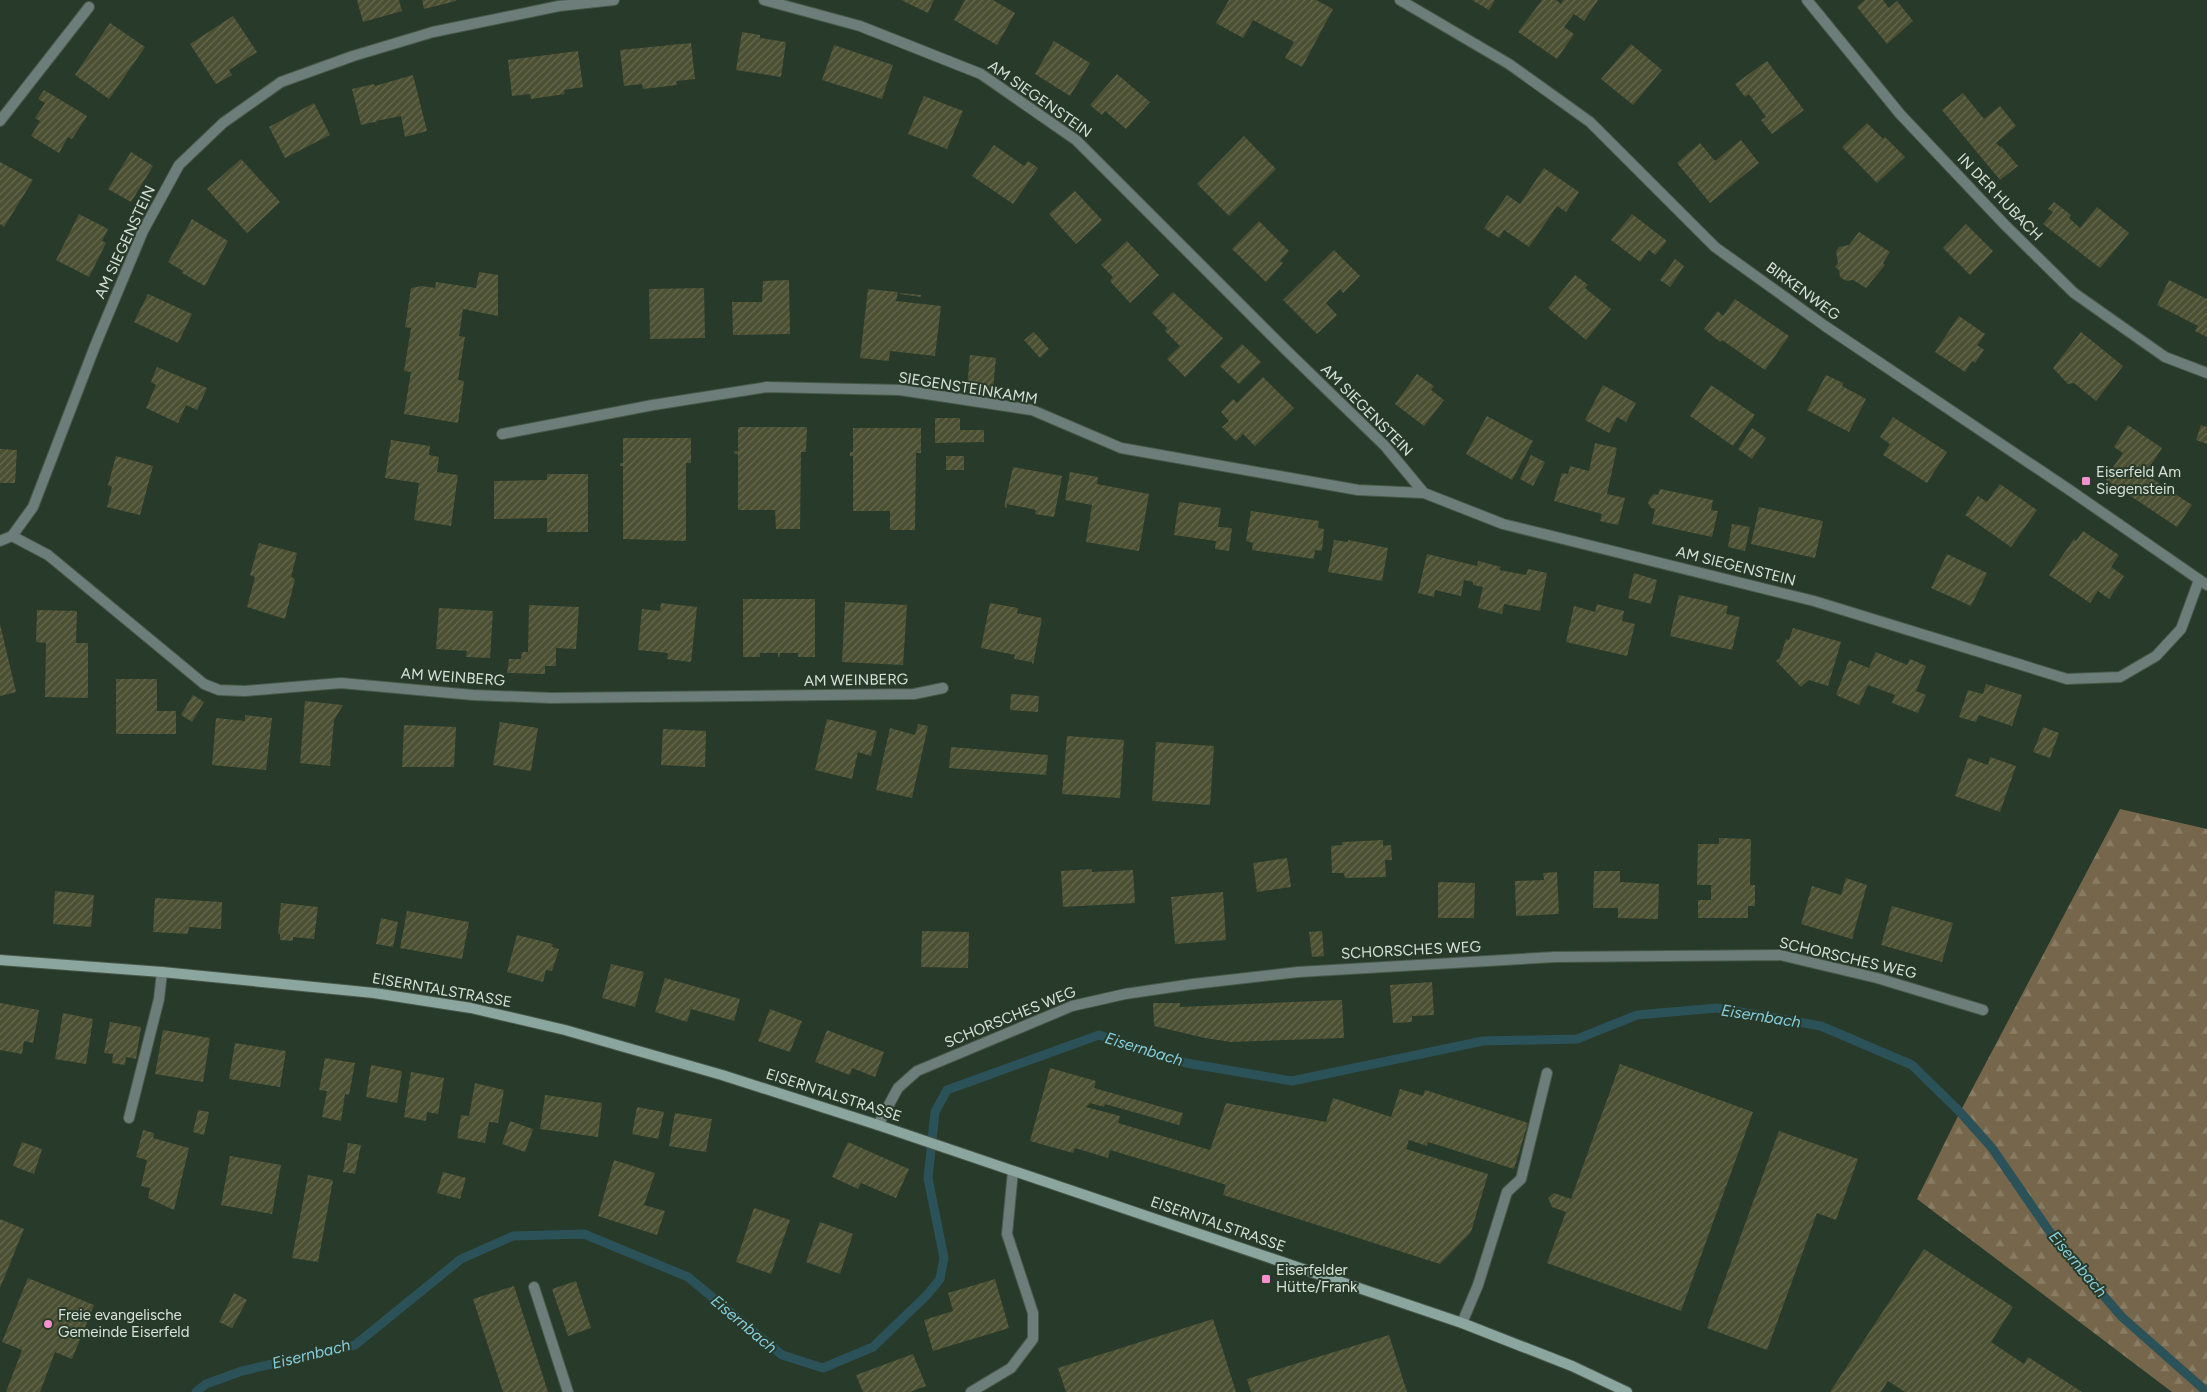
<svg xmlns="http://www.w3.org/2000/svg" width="2207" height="1392" font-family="Figtree,sans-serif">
<defs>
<pattern id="forest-firs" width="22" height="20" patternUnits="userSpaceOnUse" patternTransform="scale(1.25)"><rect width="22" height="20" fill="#76664b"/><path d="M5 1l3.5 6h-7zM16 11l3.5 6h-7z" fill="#897c64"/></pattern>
<pattern id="building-hatch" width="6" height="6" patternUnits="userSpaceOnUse" patternTransform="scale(1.25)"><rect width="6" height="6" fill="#4c5033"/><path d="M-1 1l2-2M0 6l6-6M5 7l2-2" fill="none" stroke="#656950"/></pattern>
</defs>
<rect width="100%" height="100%" fill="#283a2a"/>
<!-- forest -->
<path fill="url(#forest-firs)" d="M2120,809L2207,829V1392H2172L1917,1199L1960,1112Z"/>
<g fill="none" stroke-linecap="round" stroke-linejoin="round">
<!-- stream -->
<path stroke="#2c5259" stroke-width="9" d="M196,1392L206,1384L242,1371L355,1345L461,1259L513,1236L584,1234L688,1277L782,1355L823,1368L873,1347L927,1295L940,1279L944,1258L928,1178L935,1112L947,1090L1099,1035L1186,1063L1292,1081L1483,1041L1577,1039L1637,1015L1717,1008L1821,1026L1912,1065L1960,1112L1992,1148L2056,1241L2122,1317L2207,1392"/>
</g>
<!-- building -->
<g fill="url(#building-hatch)">
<path d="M357,0H399L402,11L363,22Z"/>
<path d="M422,0H456V1L424,9Z"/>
<path d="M901,0H934L928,13Z"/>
<path d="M965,0H993L1015,13L997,45L954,20Z"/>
<path d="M1229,0H1316L1333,9L1302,67L1285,58L1294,42L1253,20L1243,38L1216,23Z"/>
<path d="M1472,0H1495L1489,10Z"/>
<path d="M1542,0H1556L1561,4L1563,0H1598L1584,21L1574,14L1564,27L1574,34L1557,59L1518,32Z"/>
<path d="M1865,0H1883L1889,8L1897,1L1913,21L1887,44L1857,7Z"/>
<path d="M233,16L257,52L229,70L232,75L216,84L190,44Z"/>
<path d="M110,23L145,47L109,99L75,75Z"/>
<path d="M742,32L760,35V38L786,42L781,77L736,70Z"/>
<path d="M1054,41L1090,63L1070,96L1035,74Z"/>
<path d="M691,43L695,79L676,81L677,85L643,89L642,84L624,86L620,50Z"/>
<path d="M1631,44L1662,70L1633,105L1601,79Z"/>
<path d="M834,45L893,65L882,99L822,80Z"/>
<path d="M578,51L583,87L564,90L565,94L531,99L530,94L512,96L508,60Z"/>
<path d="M1767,61L1804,110L1772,134L1761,120L1766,117L1749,94L1745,97L1735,84Z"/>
<path d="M1117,74L1150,102L1126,129L1105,111L1102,115L1090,105Z"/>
<path d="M413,75L427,131L405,137L401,116L376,121L377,123L374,122L361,125L352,89L374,84L375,86Z"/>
<path d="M44,90L87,116L72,139L68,137L59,153L31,136L40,121L35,118L45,103L38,99Z"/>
<path d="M1963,93L1984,119L2000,106L2016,126L1996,143L2000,147L2001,146L2018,166L2000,180L1942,110Z"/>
<path d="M924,96L963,111L947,149L908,134Z"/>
<path d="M314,103L330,135L285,158L269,127Z"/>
<path d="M1867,123L1883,139L1885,137L1905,157L1877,183L1842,147Z"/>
<path d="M1244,136L1276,169L1229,216L1197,184Z"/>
<path d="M1741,140L1759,163L1710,203L1677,163L1700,143L1715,161Z"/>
<path d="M994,145L1024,166L1028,161L1038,168L1013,204L972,176Z"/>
<path d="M131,152L153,166L131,202L108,189Z"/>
<path d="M241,159L280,202L247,233L207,189Z"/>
<path d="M0,162L33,180L4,227L0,224Z"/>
<path d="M1544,168L1579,192L1566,212L1557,206L1529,247L1504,230L1499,238L1484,228L1507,195L1520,204Z"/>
<path d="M1075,191L1102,220L1076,244L1049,214Z"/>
<path d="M2054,202L2071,215L2069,218L2080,228L2097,207L2129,233L2100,268L2043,224L2053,212L2048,209Z"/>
<path d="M79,214L108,229L102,241L106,243L89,277L56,260Z"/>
<path d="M1632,214L1667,241L1655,255L1649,250L1640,262L1611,240Z"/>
<path d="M192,219L228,241L205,286L182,273L183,271L168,262Z"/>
<path d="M1259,221L1289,251L1280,261L1283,263L1266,282L1232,249Z"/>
<path d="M1966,224L1993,251L1970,275L1943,248Z"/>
<path d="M1859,232L1890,252L1883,263L1885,265L1866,288L1853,280L1846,281L1840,277L1839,270L1835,267L1838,263L1836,252L1839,247L1849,245Z"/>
<path d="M1127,241L1159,275L1130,303L1110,281L1113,277L1101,265Z"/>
<path d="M1334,250L1360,276L1343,293L1340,289L1326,303L1337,315L1317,334L1283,300Z"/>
<path d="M1675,259L1684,266L1670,287L1660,280Z"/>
<path d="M479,272L498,275V316L463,309L459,336L465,337L458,380L464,381L458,423L404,414L411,372L404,371L411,328L405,327L411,288L422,286L435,288L436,282L476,288Z"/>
<path d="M1575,275L1588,285L1585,288L1611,309L1586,340L1548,308Z"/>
<path d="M789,280L790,334L733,335L732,302H762L763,281Z"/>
<path d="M2169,280L2207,299V337L2195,331L2198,326L2157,305Z"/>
<path d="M704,288L705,338L650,339L649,289Z"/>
<path d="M868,289L898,292L896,301L941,306L935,356L890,351L889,361L860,358Z"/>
<path d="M1173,292L1223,338L1185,377L1167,359L1180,346L1165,331L1167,328L1152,313Z"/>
<path d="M900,293L921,295V297L900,294Z"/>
<path d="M148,294L192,314L178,343L134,322Z"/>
<path d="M1735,299L1789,336L1765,370L1722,340L1720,342L1704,329L1718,311L1723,316Z"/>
<path d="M1959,316L1985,334L1977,345L1984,350L1975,363L1972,361L1965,372L1935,352Z"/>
<path d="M1034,332L1049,349L1040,358L1024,340Z"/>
<path d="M2081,332L2123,366L2096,401L2074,383L2068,384L2053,368Z"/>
<path d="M1242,344L1261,362L1239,384L1220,366Z"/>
<path d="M970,355L996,358L993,389L967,387Z"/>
<path d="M157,367L207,388L197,410L186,405L178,423L146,408L156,385L151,382Z"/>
<path d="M1417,374L1434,386L1431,390L1444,400L1424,426L1395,404Z"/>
<path d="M1826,375L1843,383L1842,386L1866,399L1849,432L1807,410Z"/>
<path d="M1263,377L1294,408L1255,446L1243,434L1236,441L1222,427L1229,421L1221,412L1233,399L1237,403Z"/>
<path d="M1603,385L1636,403L1626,422L1617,417L1609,433L1585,420Z"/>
<path d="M1711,385L1755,415L1733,446L1690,416Z"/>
<path d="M1487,416L1533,441L1512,480L1466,454Z"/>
<path d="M1893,417L1947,452L1927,483L1883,455L1890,444L1880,437Z"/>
<path d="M935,418H960V430H984V442L935,443Z"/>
<path d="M2128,425L2162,448L2145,474L2192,505L2177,527L2105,479L2123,453L2114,447Z"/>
<path d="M2201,425L2207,427V444L2196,440Z"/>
<path d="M738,427H807L806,452H801L800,529H776L775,510H738V454H735L734,451H738Z"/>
<path d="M853,428H921V453H916L915,530H890V511H853V456H850V452H853Z"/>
<path d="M1752,428L1766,438L1752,459L1738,449Z"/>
<path d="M623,438H691V463H686V541L623,539V466H620V463H623Z"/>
<path d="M391,440L430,446L429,455L439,457L437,472L458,475L451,526L414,520L419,483L385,478Z"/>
<path d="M1595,443L1617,448L1607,494L1625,498L1618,525L1600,521L1602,514L1554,501L1562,473L1568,474L1570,466L1589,471Z"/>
<path d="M0,449L17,450L15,483H0Z"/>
<path d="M1531,455L1545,462L1533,486L1520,479Z"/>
<path d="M116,456L153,466L140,515L107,507L112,487L108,485Z"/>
<rect x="946" y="456" width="18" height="14"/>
<path d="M1013,467L1062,476L1054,517L1035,514L1036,510L1007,504V508L1004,507Z"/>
<path d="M1070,472L1098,477L1097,484L1149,494L1139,551L1086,542L1092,505L1065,500Z"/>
<path d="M547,474H588V532H547V518L494,519V481L547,480Z"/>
<path d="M2000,484L2037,510L2011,547L1965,515L1978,496L1987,502Z"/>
<path d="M1660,489L1713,500L1711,510L1718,511L1712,537L1652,524L1655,509L1651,508L1648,503L1650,498L1654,494L1658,495Z"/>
<path d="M1179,502L1221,508L1218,527L1232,528L1229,551L1215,549L1216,541L1174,535Z"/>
<path d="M1759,507L1823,521L1815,558L1751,544Z"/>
<path d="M1251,511L1319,521L1318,528L1324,529L1322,551L1315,550L1314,559L1252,550L1253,543L1246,541Z"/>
<path d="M1732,524L1750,527L1745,551L1728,547Z"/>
<path d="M2083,531L2119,555L2111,567L2124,576L2109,599L2098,591L2090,603L2049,575L2074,539L2076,541Z"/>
<path d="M1334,540L1348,542V540L1388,548L1382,581L1328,572Z"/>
<path d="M259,543L297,553L291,577L295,579L285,619L247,607L255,577L250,575Z"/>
<path d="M1427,554L1477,566L1478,561L1501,567L1499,570L1526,575L1528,569L1547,573L1540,611L1504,604L1502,614L1478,608L1483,587L1473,585V582L1464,580L1461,596L1435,590L1434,597L1418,593Z"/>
<path d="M1947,554L1987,573L1971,606L1931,588Z"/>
<path d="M1634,573L1657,580L1651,604L1628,598Z"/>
<path d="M1679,595L1728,606L1726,614L1740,617L1732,650L1670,636Z"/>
<path d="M743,599H815V657H798V653H780V657H778V653H760V657H743Z"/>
<path d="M845,602L907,605L903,665L842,662Z"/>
<path d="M661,603L697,607L691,662L667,659L668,653L638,650L642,609L660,611Z"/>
<path d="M990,603L1018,608L1017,613L1042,618L1033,665L1032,662L1014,659L1015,655L981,648Z"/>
<path d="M1597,604L1624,611L1622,621L1635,624L1627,656L1566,642L1574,606L1595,612Z"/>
<path d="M529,605L579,607L576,649L556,648V666H545V674L507,673L509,659H521L522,652H528Z"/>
<path d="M439,608L493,611L490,658L466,657L467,651L436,649Z"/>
<path d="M37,610L77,611L76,643H88V698L45,697L46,643L36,642Z"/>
<path d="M0,624L16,692L0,696Z"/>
<path d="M1793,628L1841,642L1828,686L1809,680L1801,687L1776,661L1780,658L1786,639L1789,640Z"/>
<path d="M1876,652L1907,665L1910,659L1926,666L1916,691L1926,695L1918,713L1892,703L1895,695L1868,685L1859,705L1836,695L1849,660L1869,668Z"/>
<path d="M116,679H157V711H176V734H116Z"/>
<path d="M1986,684L2022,695L2012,726L1979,715L1976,722L1959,717L1968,690L1983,694Z"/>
<path d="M1011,694L1039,696L1038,712L1010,710Z"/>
<path d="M193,695L204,702L192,722L181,715Z"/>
<path d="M305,701L343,705L334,720L330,766L300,763Z"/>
<path d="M245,715L272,718L266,770L212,765L216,718L245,721Z"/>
<path d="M827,719L877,731L871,756L858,752L852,779L815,770Z"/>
<path d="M500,722L538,728L531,771L493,765Z"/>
<path d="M918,724L928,726L912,798L876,790L890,728L915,735Z"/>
<path d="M404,725L456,727L454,767H402Z"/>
<path d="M2043,727L2059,733L2050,758L2033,752Z"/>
<path d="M663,729L706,731L705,767L661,765Z"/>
<path d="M1067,736L1124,740L1120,798L1062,794Z"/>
<path d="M1156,742L1214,746L1210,805L1152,801Z"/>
<path d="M951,747L1048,755L1046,775L949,768Z"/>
<path d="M1990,757L2016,766L2000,812L1955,796L1968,758L1988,765Z"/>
<path d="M1719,838L1751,839L1750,885H1755V906H1748V918H1698V900H1711V885H1697L1698,844H1719Z"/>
<path d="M1383,840V846L1391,845L1392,860H1385L1386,877L1345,878L1344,873H1332L1331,846L1342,845V842Z"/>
<path d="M1287,858L1291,887L1257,892L1253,863Z"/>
<path d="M1092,869V872L1133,870L1135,903L1063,907L1061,871Z"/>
<path d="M1594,871H1620V882L1659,884L1658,919L1618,918V908H1593Z"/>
<path d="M1557,872L1559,914L1516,916L1515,881L1544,880L1543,873Z"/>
<path d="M1846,878L1867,885L1852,939L1801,924L1812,886L1841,895Z"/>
<path d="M1438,882L1475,883L1474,918H1438Z"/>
<path d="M55,891L94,895L91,927L53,924Z"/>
<path d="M1223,892L1226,940L1175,944L1171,897Z"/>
<path d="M155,898L222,902L221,929L189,927L188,934L153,932Z"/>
<path d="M281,903L318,907L314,939L293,937V941L280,940V934H278Z"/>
<path d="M1892,906L1953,923L1942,962L1881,945Z"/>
<path d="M407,911L469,922L462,959L400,948Z"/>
<path d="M381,918L398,922L393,947L376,944Z"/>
<path d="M922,931L969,932L968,968L921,967Z"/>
<path d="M1322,931L1324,956L1312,957L1309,932Z"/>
<path d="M517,935L553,944L552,947L559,949L552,971L546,970L543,982L507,972Z"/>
<path d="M611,964L644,972L635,1007L602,998Z"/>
<path d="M665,978L740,999L734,1021L691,1009L687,1022L655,1012Z"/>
<path d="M1432,982L1434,1015L1412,1016V1022L1393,1023L1390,985Z"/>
<path d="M1342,1000L1344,1038L1231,1042L1205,1038L1154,1026L1153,1003H1180V1007Z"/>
<path d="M0,1003L39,1010L33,1043L24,1041L22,1054L0,1050Z"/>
<path d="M770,1009L802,1021L790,1052L758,1041Z"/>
<path d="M63,1013L93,1019L86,1064L55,1059Z"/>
<path d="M110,1022L141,1027L136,1059L126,1057L125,1065L112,1063L113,1054L104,1053Z"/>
<path d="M163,1030L210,1038L203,1082L155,1074Z"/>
<path d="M827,1030L884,1052L875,1077L852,1068L850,1075L815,1062Z"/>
<path d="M235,1043L286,1051L280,1087L229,1079Z"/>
<path d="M325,1058L355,1063L349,1095L345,1094L341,1121L322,1117L327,1091L319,1090Z"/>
<path d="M1620,1064L1753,1112L1681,1311L1547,1263L1566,1212L1552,1207L1548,1198L1554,1193L1571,1199Z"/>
<path d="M371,1065L402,1071L397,1103L366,1097Z"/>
<path d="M1050,1068L1096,1081L1094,1088L1183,1113L1179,1125L1105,1104L1104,1107L1090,1103L1086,1107L1120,1116L1118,1123L1210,1150L1226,1103L1326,1122L1333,1098L1391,1117L1400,1089L1423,1096L1425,1090L1528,1123L1514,1169L1428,1142L1427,1146L1409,1140L1406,1149L1488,1174L1471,1232L1440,1264L1223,1195L1226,1185L1214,1181L1110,1150L1108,1158L1075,1148L1073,1153L1030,1141Z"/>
<path d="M411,1072L444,1078L438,1114L427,1112L426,1121L404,1117Z"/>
<path d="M475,1083L504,1090L498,1123L489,1122L485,1143L457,1138L461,1115L469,1116Z"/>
<path d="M545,1095L602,1103L598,1137L540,1129Z"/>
<path d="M637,1107L664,1112L658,1139L632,1134Z"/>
<path d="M198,1110L209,1112L204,1135L193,1132Z"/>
<path d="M675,1113L712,1119L706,1152L669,1146Z"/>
<path d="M510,1121L533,1129L525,1152L502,1144Z"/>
<path d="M143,1130L154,1133L153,1138L189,1148L174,1210L148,1198L150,1188L141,1186L147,1160L136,1157Z"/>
<path d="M1779,1131L1858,1159L1836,1220L1817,1213L1767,1350L1707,1328Z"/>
<path d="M22,1142L42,1149L34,1174L13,1166Z"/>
<path d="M848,1142L909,1169L896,1198L861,1183L858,1189L832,1177Z"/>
<path d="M348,1143L361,1145L355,1174L343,1172Z"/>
<path d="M230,1156L281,1165L272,1214L221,1205Z"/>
<path d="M614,1160L655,1173L644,1205L665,1211L657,1235L598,1216Z"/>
<path d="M443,1172L466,1178L460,1199L437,1193Z"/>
<path d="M308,1175L333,1180L318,1262L292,1258Z"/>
<path d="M754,1208L790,1220L771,1274L736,1262Z"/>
<path d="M0,1219L24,1229L0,1288Z"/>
<path d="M820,1222L853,1234L840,1274L806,1262Z"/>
<path d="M1924,1249L2013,1307L1991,1342L2024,1364L2028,1357L2082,1392H1905L1888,1381L1881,1392H1830Z"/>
<path d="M28,1278L94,1305L72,1359L55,1352L40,1392H6L22,1350L2,1342Z"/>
<path d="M995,1279L1009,1328L933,1351L924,1320L953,1311L948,1293Z"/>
<path d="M576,1281L591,1328L568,1336L552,1289Z"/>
<path d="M514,1286L548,1392H503L473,1299Z"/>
<path d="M234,1293L247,1300L232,1328L219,1322Z"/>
<path d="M1213,1319L1236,1392H1066L1058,1368Z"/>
<path d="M1389,1335L1407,1392H1251L1247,1379Z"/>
<path d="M913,1354L926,1386L910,1392H863L856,1375Z"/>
</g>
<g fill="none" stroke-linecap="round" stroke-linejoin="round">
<defs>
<g id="service">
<path d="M129,1118L159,999L162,972"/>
<path d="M534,1287L568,1392"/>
<path d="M1462,1323L1478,1285L1507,1192L1521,1179L1547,1073"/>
<path d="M971,1392L1011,1368L1033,1339V1313L1007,1234L1013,1171"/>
</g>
<g id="minor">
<path d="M764,0L860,26L981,74L1076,140L1286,350L1385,446L1424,493L1503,524L1814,601L2067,679L2120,677L2156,656L2181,629L2199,580"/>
<path d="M1400,0L1509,64L1590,122L1715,247L1825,326L2071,491L2207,585"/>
<path d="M1807,0L1900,114L2005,225L2074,293L2165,357L2207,373"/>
<path d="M0,121L89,7"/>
<path d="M502,434L653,405L767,387L900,390L1032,410L1121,448L1358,490L1424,493"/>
<path d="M12,536L48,555L204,684L219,690L245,691L341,683L473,695L551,698L914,694L943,688"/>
<path d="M0,541L12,536L33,507L95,346L143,231L179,165L223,123L281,82L353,56L433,32L559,6L614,0"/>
<path d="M878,1125L898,1088L917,1071L1072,1006L1125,994L1193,984L1298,972L1555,957L1780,955L1877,978L1983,1010"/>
</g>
<path id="secondary" d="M0,960L162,972L374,993L471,1008L565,1030L722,1075L878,1125L1462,1323L1572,1366L1627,1392"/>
</defs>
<!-- service casing -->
<use href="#service" stroke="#485849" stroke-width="12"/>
<!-- minor casing -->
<use href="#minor" stroke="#485849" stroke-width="12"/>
<!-- secondary casing -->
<use href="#secondary" stroke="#485849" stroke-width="12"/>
<!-- service -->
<use href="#service" stroke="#6d7d79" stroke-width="10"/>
<!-- minor -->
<use href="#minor" stroke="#6d7d79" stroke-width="10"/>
<!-- secondary -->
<use href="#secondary" stroke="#8ba59f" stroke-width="10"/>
</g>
<!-- markers -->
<g fill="#f790cf" stroke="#283a2a" stroke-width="2">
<rect x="2081" y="476" width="10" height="10" rx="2.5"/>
<rect x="1261" y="1274" width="10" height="10" rx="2.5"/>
<circle cx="48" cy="1324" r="5"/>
</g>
<g text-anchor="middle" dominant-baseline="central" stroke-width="4" stroke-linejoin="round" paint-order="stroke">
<!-- street labels -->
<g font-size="15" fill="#d8e3d8" stroke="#283a2a">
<text transform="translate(1040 99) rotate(35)">AM SIEGENSTEIN</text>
<text transform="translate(2000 197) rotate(46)">IN DER HUBACH</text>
<text transform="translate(125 242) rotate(-65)">AM SIEGENSTEIN</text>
<text transform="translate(1803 291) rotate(36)">BIRKENWEG</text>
<text transform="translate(968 388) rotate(9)">SIEGENSTEINKAMM</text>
<text transform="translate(1367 410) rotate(45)">AM SIEGENSTEIN</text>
<text transform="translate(1736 566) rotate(14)">AM SIEGENSTEIN</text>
<text transform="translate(453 677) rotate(4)">AM WEINBERG</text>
<text transform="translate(856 680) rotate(-1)">AM WEINBERG</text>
<text transform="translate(1411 950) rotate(-3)">SCHORSCHES WEG</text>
<text transform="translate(1848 958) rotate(13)">SCHORSCHES WEG</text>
<text transform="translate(442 990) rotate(10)">EISERNTALSTRASSE</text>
<text transform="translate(1010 1017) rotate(-22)">SCHORSCHES WEG</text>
<text transform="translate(834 1095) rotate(18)">EISERNTALSTRASSE</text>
<text transform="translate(1218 1224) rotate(19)">EISERNTALSTRASSE</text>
</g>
<!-- poi labels -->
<g font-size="15" fill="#d8e3d8" stroke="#283a2a" text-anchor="start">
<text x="2096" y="472">Eiserfeld Am<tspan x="2096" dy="17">Siegenstein</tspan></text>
<text x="1276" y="1270">Eiserfelder<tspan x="1276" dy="17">Hütte/Frank</tspan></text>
<text x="58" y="1315">Freie evangelische<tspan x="58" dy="17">Gemeinde Eiserfeld</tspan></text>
</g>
<!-- water labels -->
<g font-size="16" font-style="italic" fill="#86cedc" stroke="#283a2a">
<text transform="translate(1761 1016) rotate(9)">Eisernbach</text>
<text transform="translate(1144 1049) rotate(17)">Eisernbach</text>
<text transform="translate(2078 1264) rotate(50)">Eisernbach</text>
<text transform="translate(744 1324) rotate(40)">Eisernbach</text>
<text transform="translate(311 1354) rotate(-14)">Eisernbach</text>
</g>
</g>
</svg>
